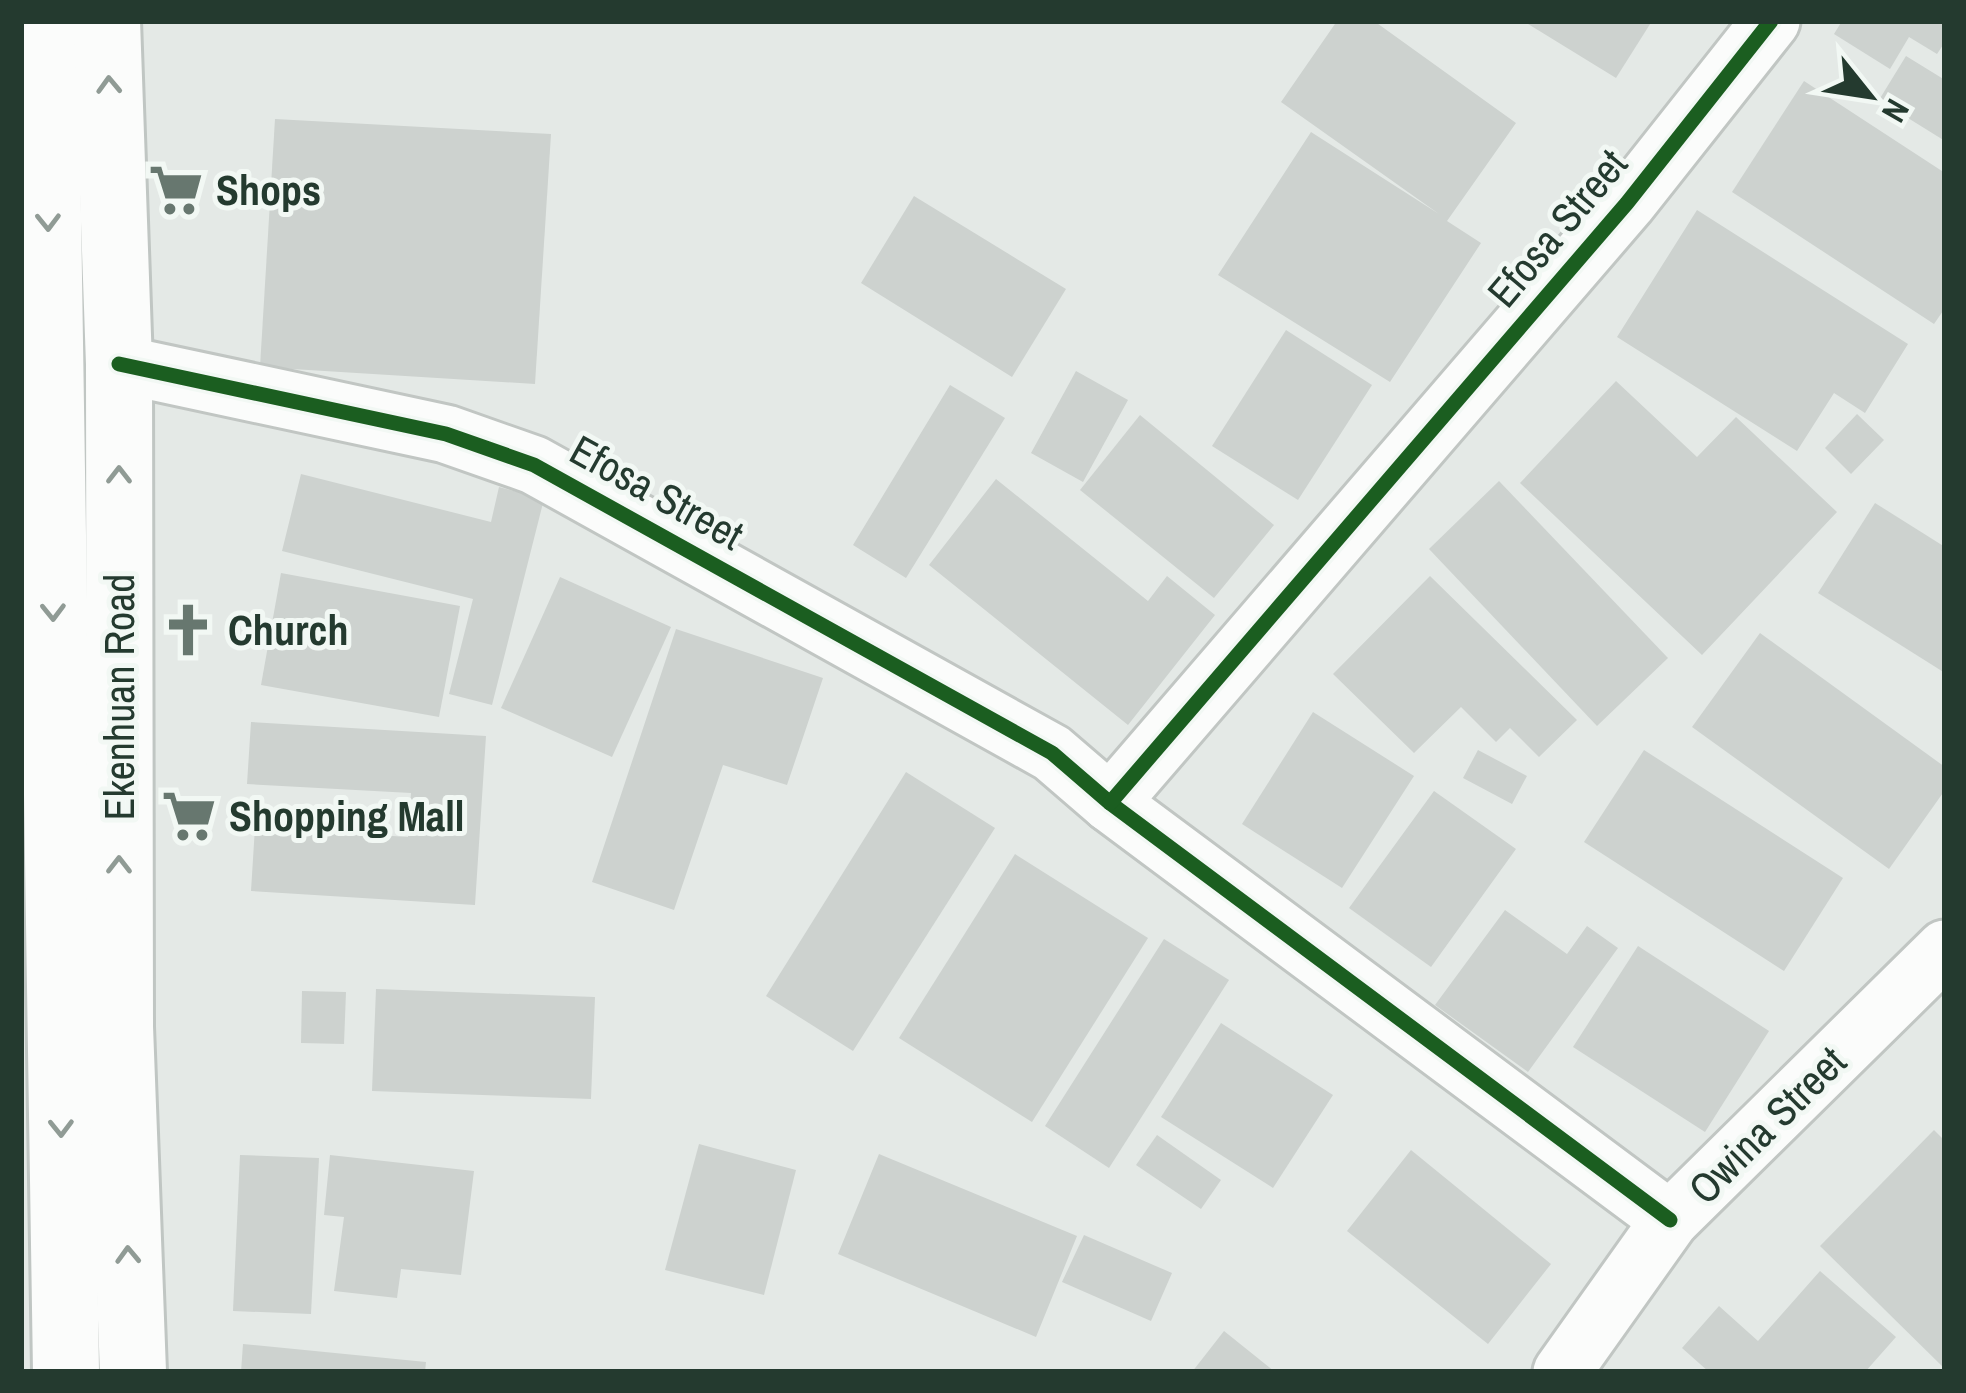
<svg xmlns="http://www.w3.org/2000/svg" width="1966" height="1393" font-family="'Archivo Narrow',sans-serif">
<rect width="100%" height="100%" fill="#e4e9e6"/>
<!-- building -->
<g fill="#cdd2cf">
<path d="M1337,21H1374L1516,123L1447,221L1481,243L1390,382L1218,275L1311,132L1439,214L1281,102Z"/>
<path d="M1523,21H1652L1616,78Z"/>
<path d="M1842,21H1945V42L1937,54L1909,37L1890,69L1834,34Z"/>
<path d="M1906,56L1945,80V141L1879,100Z"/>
<path d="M1804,81L1945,173V308L1934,324L1732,192Z"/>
<path d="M275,119L551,134L535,384L260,367Z"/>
<path d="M914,196L1066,289L1012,377L861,283Z"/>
<path d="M1697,210L1908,344L1865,413L1834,393L1797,451L1617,337Z"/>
<path d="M1286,330L1372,385L1298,500L1212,446Z"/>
<path d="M1076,371L1128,400L1083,482L1031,453Z"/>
<path d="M1616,381L1697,457L1736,417L1837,512L1702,655L1520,483Z"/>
<path d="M950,385L1005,418L906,578L853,545Z"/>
<path d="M1857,414L1884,440L1851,474L1825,448Z"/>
<path d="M1140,415L1274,525L1214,598L1080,490Z"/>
<path d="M301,474L491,522L499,487L544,499L492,705L449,694L473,599L282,551Z"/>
<path d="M996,479L1148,601L1167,576L1215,615L1128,725L929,565Z"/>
<path d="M1499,481L1668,658L1597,726L1429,549Z"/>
<path d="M1875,503L1945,547V673L1818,593Z"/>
<path d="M281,573L460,606L439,717L261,685Z"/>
<path d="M1430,576L1577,720L1539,757L1510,728L1496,742L1461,707L1414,753L1333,674Z"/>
<path d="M560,577L671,627L612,757L501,708Z"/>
<path d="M676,629L823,678L787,785L723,765L674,910L592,882Z"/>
<path d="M1760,633L1945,767V790L1889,869L1692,727Z"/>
<path d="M1313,712L1414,776L1342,888L1242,824Z"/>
<path d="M251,722L486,736L475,905L251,891L255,827L408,837L411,793L247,784Z"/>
<path d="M1478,750L1527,776L1512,804L1463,778Z"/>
<path d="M1644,750L1843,878L1784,971L1584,842Z"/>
<path d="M906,772L995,828L853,1051L766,996Z"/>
<path d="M1434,791L1516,849L1431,967L1349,908Z"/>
<path d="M1015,854L1148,938L1032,1122L899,1038Z"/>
<path d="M1505,910L1567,954L1587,926L1618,948L1528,1072L1435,1005Z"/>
<path d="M1164,939L1229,980L1109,1168L1045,1126Z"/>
<path d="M1638,946L1769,1031L1705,1132L1573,1047Z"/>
<path d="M376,989L595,997L591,1099L372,1091Z"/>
<path d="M302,991L346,992L344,1044L301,1043Z"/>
<path d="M1221,1023L1333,1095L1273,1188L1161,1117Z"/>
<path d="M1934,1130L1945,1141V1369L1820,1246Z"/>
<path d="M1157,1135L1221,1180L1201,1209L1136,1165Z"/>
<path d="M699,1144L796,1170L764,1295L665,1270Z"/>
<path d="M1411,1150L1551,1264L1488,1344L1347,1231Z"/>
<path d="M879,1154L1077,1236L1036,1337L838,1254Z"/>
<path d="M240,1155L319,1158L311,1314L233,1311Z"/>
<path d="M330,1155L474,1171L461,1275L401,1269L397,1298L334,1291L344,1217L324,1215Z"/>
<path d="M1084,1235L1172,1273L1151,1321L1062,1282Z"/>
<path d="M1820,1271L1896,1337L1865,1372H1709L1682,1348L1719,1306L1758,1341Z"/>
<path d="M1224,1331L1275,1372H1192Z"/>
<path d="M243,1344L426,1362L425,1372H241Z"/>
</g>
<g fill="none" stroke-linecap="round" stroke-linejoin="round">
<defs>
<g id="street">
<path d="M119,364L446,434L534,465L1052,753L1110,803L1670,1220"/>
<path d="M1110,803L1627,203L1771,21"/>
<path d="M1562,1372L1670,1220L1945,949"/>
</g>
<g id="secondary">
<path d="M45,21L66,1372"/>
<path d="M107,21L119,364L120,1027L133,1372"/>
</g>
</defs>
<!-- street casing -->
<use href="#street" stroke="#c1c6c3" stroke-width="63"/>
<!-- secondary casing -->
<use href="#secondary" stroke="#c0c6c3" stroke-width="72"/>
<!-- street -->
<use href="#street" stroke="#fbfcfb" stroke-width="57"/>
<!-- secondary -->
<use href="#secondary" stroke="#fbfcfb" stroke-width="66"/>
<defs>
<g id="cycleway">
<path d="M119,364L446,434L534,465L1052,753L1110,803L1670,1220"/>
<path d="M1110,803L1627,203L1771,21"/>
</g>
</defs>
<!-- cycleway casing -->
<use href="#cycleway" stroke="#f2f8f4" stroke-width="22"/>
<!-- cycleway -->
<use href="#cycleway" stroke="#1b5e20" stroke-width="15"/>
</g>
<!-- one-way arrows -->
<defs><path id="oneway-chevron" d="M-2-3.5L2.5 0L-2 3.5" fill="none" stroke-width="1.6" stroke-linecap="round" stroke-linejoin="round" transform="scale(3)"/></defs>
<g stroke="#909b95">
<use href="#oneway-chevron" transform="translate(109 85) rotate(-92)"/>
<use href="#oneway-chevron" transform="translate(48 222) rotate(89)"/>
<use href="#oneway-chevron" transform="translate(119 475) rotate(-90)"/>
<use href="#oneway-chevron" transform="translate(53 612) rotate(89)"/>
<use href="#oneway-chevron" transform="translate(119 865) rotate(-90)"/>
<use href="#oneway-chevron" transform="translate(61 1128) rotate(89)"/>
<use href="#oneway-chevron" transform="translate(128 1255) rotate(-92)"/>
</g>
<!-- icons -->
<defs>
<symbol id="supermarket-bare" viewBox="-9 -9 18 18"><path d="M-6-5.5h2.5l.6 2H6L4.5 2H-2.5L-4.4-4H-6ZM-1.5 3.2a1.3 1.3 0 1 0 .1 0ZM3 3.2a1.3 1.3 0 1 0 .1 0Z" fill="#67776f" stroke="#f2f8f4" stroke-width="2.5" paint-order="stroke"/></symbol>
<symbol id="church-bare" viewBox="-9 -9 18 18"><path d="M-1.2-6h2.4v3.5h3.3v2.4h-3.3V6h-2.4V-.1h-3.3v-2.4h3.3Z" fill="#67776f" stroke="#f2f8f4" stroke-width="2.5" paint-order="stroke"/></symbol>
</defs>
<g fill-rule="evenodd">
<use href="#supermarket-bare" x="138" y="152" width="76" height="76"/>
<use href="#church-bare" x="150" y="592" width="76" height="76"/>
<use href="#supermarket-bare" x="151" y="778" width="76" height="76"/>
</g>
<g text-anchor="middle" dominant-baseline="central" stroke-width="10" stroke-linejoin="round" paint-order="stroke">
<!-- poi labels -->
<g font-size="42" font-weight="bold" fill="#243a2f" stroke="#f2f8f4" text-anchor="start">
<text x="216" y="190">Shops</text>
<text x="228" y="630">Church</text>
<text x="229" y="816">Shopping Mall</text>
</g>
<!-- street labels -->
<g font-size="42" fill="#243a2f" stroke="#f2f8f4">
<text transform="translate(1557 228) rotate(-50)">Efosa Street</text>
<text transform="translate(657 492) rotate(29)">Efosa Street</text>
<text transform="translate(119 697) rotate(-90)">Ekenhuan Road</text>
<text transform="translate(1767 1125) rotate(-45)">Owina Street</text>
</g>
</g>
<!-- border -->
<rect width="1966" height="1393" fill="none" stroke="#243a2f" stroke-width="48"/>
<!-- north arrow -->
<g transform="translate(1870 96) rotate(120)" stroke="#f2f8f4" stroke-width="9" paint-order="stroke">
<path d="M0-9L21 45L0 30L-21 45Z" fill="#243a2f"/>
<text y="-18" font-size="33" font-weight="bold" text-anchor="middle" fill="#243a2f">N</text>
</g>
</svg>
